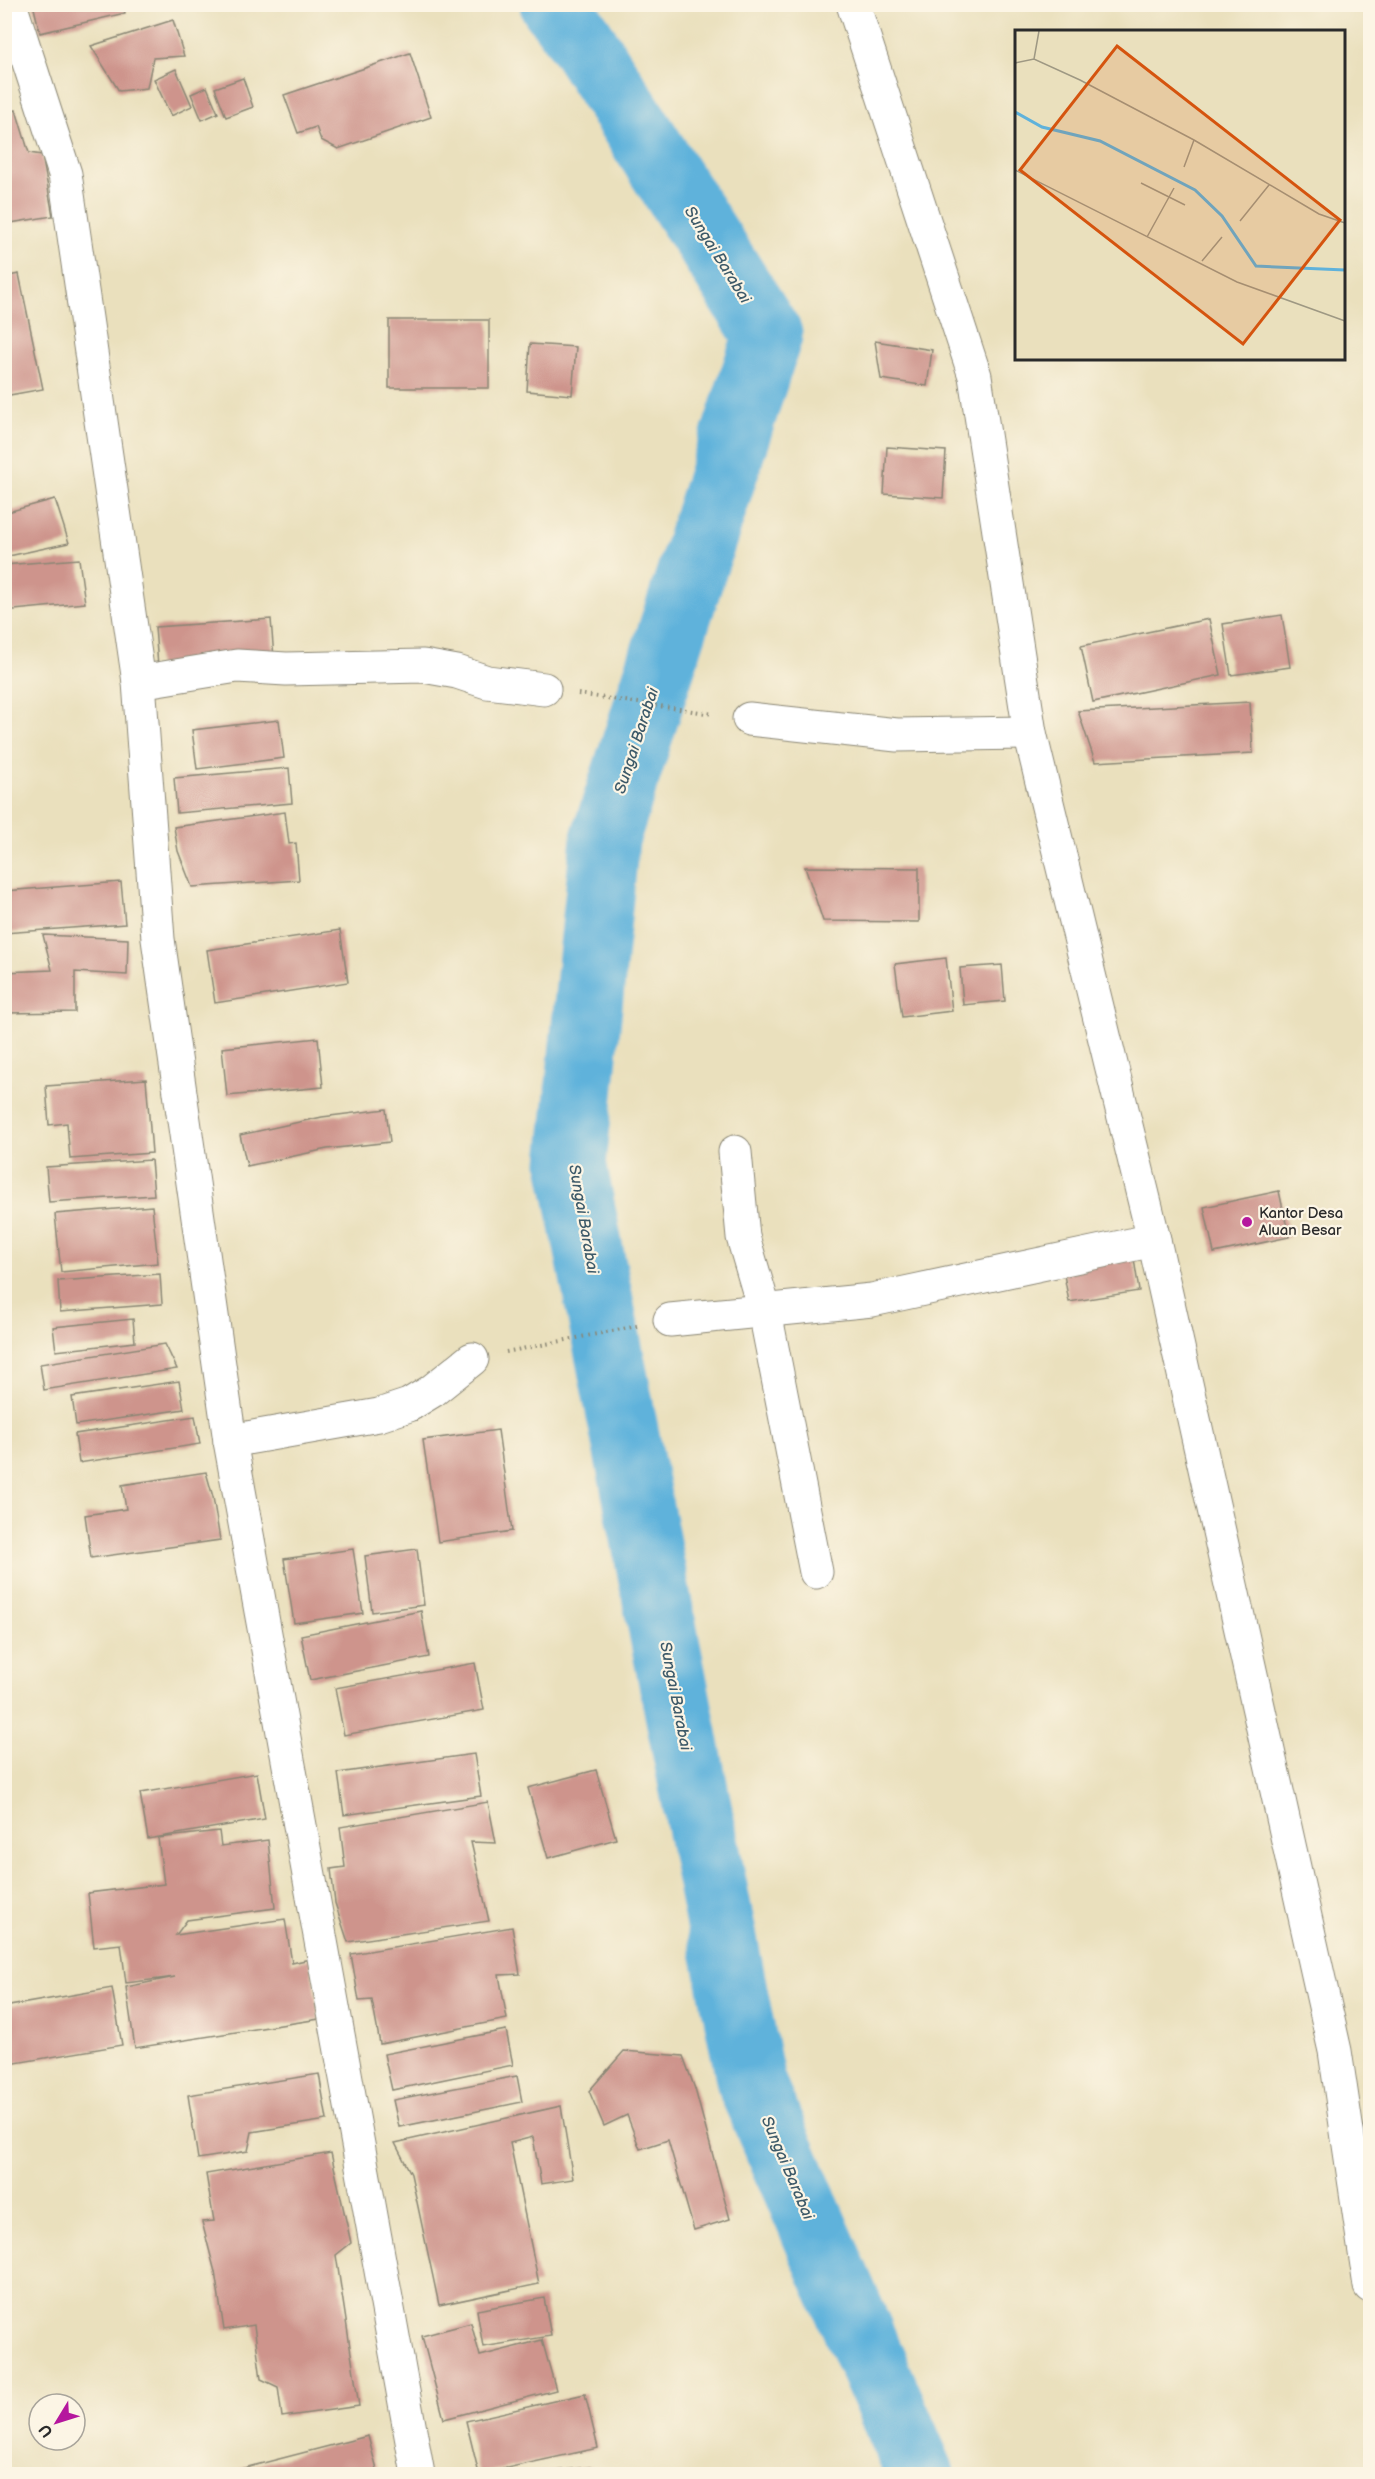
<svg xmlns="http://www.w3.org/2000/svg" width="1375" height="2479" font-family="'Balsamiq Sans',sans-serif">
<rect width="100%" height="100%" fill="#fcf5e5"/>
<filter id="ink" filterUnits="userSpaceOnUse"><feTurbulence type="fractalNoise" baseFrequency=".0167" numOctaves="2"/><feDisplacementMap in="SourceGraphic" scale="12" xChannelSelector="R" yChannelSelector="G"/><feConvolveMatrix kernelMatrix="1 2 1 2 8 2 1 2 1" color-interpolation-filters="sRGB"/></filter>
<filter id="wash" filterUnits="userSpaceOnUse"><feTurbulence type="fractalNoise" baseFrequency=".008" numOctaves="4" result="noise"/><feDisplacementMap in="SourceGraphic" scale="24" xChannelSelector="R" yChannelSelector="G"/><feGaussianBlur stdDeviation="1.35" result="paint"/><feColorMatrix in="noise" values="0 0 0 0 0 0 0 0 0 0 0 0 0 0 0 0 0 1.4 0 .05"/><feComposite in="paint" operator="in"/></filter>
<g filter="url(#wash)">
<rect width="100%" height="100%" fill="#eae0bd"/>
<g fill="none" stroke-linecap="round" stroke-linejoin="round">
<!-- river -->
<path stroke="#5fb2db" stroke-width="69" d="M554,4L579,37L768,335L605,839L572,1163L751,2083L920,2474"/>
</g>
<g id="blocks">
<!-- building -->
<g fill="#ce948c">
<path d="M33,4H123L125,13L40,33Z"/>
<path d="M173,20L184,56L153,58L147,88L119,91L91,46Z"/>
<path d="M410,53L431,117L338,149L321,140L316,127L298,133L284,95Z"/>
<path d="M176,69L192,106L171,116L154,79Z"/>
<path d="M243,78L253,107L226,117L215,88Z"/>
<path d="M207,87L218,113L202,120L191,94Z"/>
<path d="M16,110L29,153L42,155L53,216L4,224V114Z"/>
<path d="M19,274L43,389L4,396V277Z"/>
<rect x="389" y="320" width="100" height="68"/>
<path d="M875,341L932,350L927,386L881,379Z"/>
<path d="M530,344L576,347L572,395L527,391Z"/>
<path d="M887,447L946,451L943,498L884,494Z"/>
<path d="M55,499L69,543L4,557V513Z"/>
<path d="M79,559L85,603L4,611V565Z"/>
<path d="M1282,615L1290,667L1231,675L1223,624Z"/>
<path d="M271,619L274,658L158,666L155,627Z"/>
<path d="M1209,619L1221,675L1093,702L1081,646Z"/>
<path d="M1250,702L1253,753L1095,762L1078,711Z"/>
<path d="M279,720L284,758L197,769L192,730Z"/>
<path d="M289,768L292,803L177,813L174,778Z"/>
<path d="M285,812L289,844L296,843L299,880L192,887L178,851L174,827Z"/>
<path d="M805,867L919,868V922L823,921Z"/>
<path d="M121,882L125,924L4,933V891Z"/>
<path d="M340,930L348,982L215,1003L207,950Z"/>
<path d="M43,935L128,939L127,975L75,972V1012L4,1013V972L52,970Z"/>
<path d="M946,958L952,1011L902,1017L895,964Z"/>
<path d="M1002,965L1005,1001L963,1005L960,968Z"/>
<path d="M318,1038L323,1087L227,1096L222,1048Z"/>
<path d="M146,1079L152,1153L70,1159L67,1123L49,1125L46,1086Z"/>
<path d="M386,1109L390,1142L327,1149L247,1166L240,1135L322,1117Z"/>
<path d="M151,1160L154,1195L49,1202L46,1167Z"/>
<path d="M1279,1191L1289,1237L1214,1253L1204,1207Z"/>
<path d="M152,1206L158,1263L61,1272L55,1214Z"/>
<path d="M1134,1259L1139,1291L1069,1302L1062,1264Z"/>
<path d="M160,1274L162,1304L60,1312L58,1281Z"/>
<path d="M133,1319L135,1342L56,1351L53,1327Z"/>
<path d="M165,1344L177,1369L44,1390L40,1364Z"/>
<path d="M179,1381L184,1409L76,1425L72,1397Z"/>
<path d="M195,1416L200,1444L79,1463L75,1434Z"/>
<path d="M498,1430L512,1531L438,1542L423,1440Z"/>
<path d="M206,1472L213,1497L220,1540L91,1558L85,1515L126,1509L122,1485Z"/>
<path d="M353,1549L363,1613L294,1623L284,1559Z"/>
<path d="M417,1549L424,1605L372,1612L365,1556Z"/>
<path d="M421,1611L429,1657L310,1680L301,1635Z"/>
<path d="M475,1663L484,1710L344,1735L335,1688Z"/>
<path d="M474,1754L481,1796L344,1815L338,1773Z"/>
<path d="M596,1770L616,1839L548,1858L528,1788Z"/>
<path d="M257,1773L265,1819L148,1839L140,1793Z"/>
<path d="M488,1802L496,1843L471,1842L489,1921L348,1942L335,1903L331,1869L345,1867L340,1827Z"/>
<path d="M219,1831L221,1846L268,1840L275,1908L187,1920L176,1935L285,1919L292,1963L310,1959L319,2019L135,2048L126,1987L175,1977L126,1983L121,1944L94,1947L88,1893L164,1884L158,1838Z"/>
<path d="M512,1927L520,1974L499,1975L507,2019L380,2044L372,2000L359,2001L351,1954Z"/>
<path d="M112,1988L122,2045L10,2064L4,2033V2007Z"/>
<path d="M506,2030L513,2065L392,2090L384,2054Z"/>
<path d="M624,2051L683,2056L695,2089L730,2219L694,2230L668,2140L640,2149L627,2115L604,2126L589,2091Z"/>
<path d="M319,2074L327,2120L252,2132L248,2151L198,2159L188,2095Z"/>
<path d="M517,2076L522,2102L399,2127L393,2100Z"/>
<path d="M561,2106L573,2179L541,2184L533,2137L510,2143L539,2284L439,2305L411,2174L395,2143Z"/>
<path d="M331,2153L351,2243L336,2255L359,2406L282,2417L278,2387L261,2379L254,2325L224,2330L215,2272L202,2222L214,2221L206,2174Z"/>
<path d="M544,2298L551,2336L483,2347L477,2310Z"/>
<path d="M471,2323L480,2356L542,2340L556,2390L444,2419L422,2336Z"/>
<path d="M585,2394L598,2448L479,2474L466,2421Z"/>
<path d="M368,2436L378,2474H221Z"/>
<path d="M590,2467L592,2474H538V2473Z"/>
</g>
</g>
</g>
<g filter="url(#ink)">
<use href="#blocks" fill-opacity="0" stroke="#8a8674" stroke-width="1.5"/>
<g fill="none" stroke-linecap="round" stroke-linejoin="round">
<defs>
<g id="minor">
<path d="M853,4L975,376L1030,733L1154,1240L1335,2051L1370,2286"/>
<path d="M139,682L237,666L286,669L423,666L457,672L487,682L544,689"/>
<path d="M749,719L897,735L1030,733"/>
<path d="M735,1152L743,1237L765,1312L816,1572"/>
<path d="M670,1320L872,1300L1154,1240"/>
<path d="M230,1441L379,1415L409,1405L432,1391L472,1359"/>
</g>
<path id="major" d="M10,4L65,174L139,682L158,939L230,1441L418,2474"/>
</defs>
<!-- minor casing -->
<use href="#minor" stroke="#8a8674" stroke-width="35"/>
<!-- major casing -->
<use href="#major" stroke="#8a8674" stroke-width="35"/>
<!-- path -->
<g stroke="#8a8674" stroke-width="4" stroke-dasharray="1.5 4.5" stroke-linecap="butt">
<path d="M578,694L713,714"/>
<path d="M506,1352L637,1326"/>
</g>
<!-- minor -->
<use href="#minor" stroke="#fff" stroke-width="33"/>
<!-- major -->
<use href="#major" stroke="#fff" stroke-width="33"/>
</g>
</g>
<!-- markers -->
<circle fill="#b5179e" stroke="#fcf5e5" stroke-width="2" cx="1247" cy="1222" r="6"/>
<g text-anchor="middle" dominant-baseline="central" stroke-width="4.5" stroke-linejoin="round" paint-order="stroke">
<!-- poi labels -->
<g font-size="15" fill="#2b2b2b" stroke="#fcf5e5" text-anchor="start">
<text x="1259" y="1213">Kantor Desa<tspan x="1259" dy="17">Aluan Besar</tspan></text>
</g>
<!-- water labels -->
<g font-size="16" font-style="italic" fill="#3d5a69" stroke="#fcf5e5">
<text transform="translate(717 255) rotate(58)">Sungai Barabai</text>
<text transform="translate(637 741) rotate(-72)">Sungai Barabai</text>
<text transform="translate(583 1219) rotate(80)">Sungai Barabai</text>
<text transform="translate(675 1696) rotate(79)">Sungai Barabai</text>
<text transform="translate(787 2168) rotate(67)">Sungai Barabai</text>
</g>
</g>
<!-- overview -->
<g transform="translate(1015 30)">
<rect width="330" height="330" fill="#eae0bd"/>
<path fill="none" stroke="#5fb2db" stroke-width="3" d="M0,82L27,97L85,111L180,160L207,186L241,236L330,240"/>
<path fill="none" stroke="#9e9883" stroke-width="1.5" d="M19,29L24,1M0,33L19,29L65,50L179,110L304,184L330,193M169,137L179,110M0,140L222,252L330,291M126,153L170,175M225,191L254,155M132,207L159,158M187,231L207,207"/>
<path fill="#d5540f" fill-opacity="0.15" stroke="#d5540f" stroke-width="3" d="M102,16L325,190L228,314L5,140Z"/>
<rect width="330" height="330" fill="none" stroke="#2b2b2b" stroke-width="3"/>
</g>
<!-- margin -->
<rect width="1375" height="2479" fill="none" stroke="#fcf5e5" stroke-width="24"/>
<!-- north arrow -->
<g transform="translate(57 2422) rotate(232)"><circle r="28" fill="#fcf5e5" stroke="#a8a49b" stroke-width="1.5"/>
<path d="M0-4.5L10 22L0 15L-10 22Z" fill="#b5179e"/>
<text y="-9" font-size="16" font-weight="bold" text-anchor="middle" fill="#2b2b2b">U</text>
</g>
</svg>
